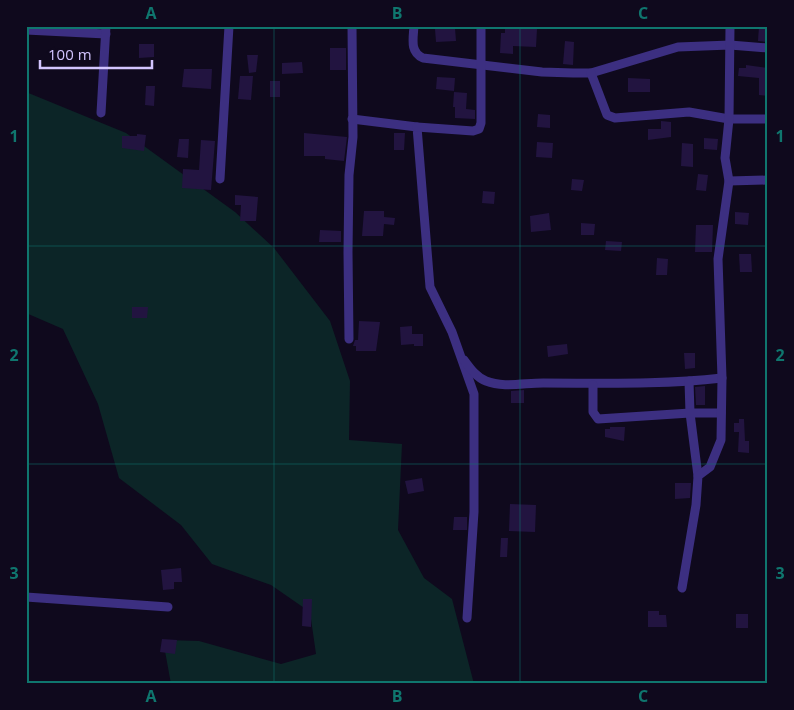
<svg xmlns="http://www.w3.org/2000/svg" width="794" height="710" font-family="'Open Sans',sans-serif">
<rect width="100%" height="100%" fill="#0f091d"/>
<!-- green -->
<path fill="#0c2527" d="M26,92L126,133L235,212L274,248L330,321L350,381L349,440L402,444L398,530L424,578L452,599L474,684H171L163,640L199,641L281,664L316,654L310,612L271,585L212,564L181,525L119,478L98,404L63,329L26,313Z"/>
<!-- building -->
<g fill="#221440">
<path d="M505,26L537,29L536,47L513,46V54L500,53L501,33H505Z"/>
<path d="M759,26H768V42L758,41Z"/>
<path d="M455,28L456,41L436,42L435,29Z"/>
<path d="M565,41L574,42L573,65L563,64Z"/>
<path d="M139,44H154V57L139,58Z"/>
<rect x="330" y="48" width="16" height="22"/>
<path d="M247,55H258L256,72L249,73Z"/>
<path d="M302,62L303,73L282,74V63Z"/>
<path d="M746,65L768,68V96L759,95V78L738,76L739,68H746Z"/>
<path d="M184,69H212L211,89L182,87Z"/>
<path d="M240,76H253L251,100L238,99Z"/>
<path d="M437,77L455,78L454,91L436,89Z"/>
<path d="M628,78L650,79V92H628Z"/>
<rect x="270" y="81" width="10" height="16"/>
<path d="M146,86H155L154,106L145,105Z"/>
<path d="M454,92L467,93L466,109L475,110V119L455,118V107H453Z"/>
<path d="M538,114L550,115V128L537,127Z"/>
<path d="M661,121L671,122V137L648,140V129H661Z"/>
<path d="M304,133L347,137L344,161L325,159V156H304Z"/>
<path d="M394,133H405L404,150H394Z"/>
<path d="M137,134L146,135L144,151L122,148V136H137Z"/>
<path d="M704,138L718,139L717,150L704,149Z"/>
<path d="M179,139H189L188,158L177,157Z"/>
<path d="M201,140L215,141L211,190L182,188L183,169L199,170Z"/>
<path d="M537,142L553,143L552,158L536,157Z"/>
<path d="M682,143L693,144V167L681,166Z"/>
<path d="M698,174L708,175L706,191L696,190Z"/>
<path d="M572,179L584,180L582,191L571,190Z"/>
<path d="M483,191L495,192L494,204L482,203Z"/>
<path d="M235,195L258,197L256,221H240L241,205H235Z"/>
<path d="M364,211H384V217L395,218L394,225L384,224L383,236H362Z"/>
<path d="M735,212L749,213L748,225L735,224Z"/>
<path d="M549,213L551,230L531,232L530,216Z"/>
<path d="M581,223L595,224L594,235H581Z"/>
<path d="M696,225H713L712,252H695Z"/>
<path d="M320,230L341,231V242H319Z"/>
<path d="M606,241L622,242L621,251L605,250Z"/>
<path d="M739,254H751L752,272H740Z"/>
<path d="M657,258L668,259L667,275H656Z"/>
<path d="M132,307H148L147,318H132Z"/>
<path d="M359,321L380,322L376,351H356V346H353L355,340H358Z"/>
<path d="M412,326V334H423V346H414V344L401,345L400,327Z"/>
<path d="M567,344L568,354L548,357L547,346Z"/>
<path d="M684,353H695V368L685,369Z"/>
<path d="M705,386V405H696L695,387Z"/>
<path d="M524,390V403H511V391Z"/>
<path d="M739,419H744L745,441H749V453L738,452L739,432H734V423H739Z"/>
<path d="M610,427H625L624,441L605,437V429H610Z"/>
<path d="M422,478L424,491L408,494L405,481Z"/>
<path d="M675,483H691L690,498L675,499Z"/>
<path d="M510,504L536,505L535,532L509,531Z"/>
<path d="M454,517H467V530H453Z"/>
<path d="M501,538H508L507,557H500Z"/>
<path d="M181,568L182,582H174V589L163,590L161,570Z"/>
<path d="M303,599H312L311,627L302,626Z"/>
<path d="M648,611H659V615H666L667,627H648Z"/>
<rect x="736" y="614" width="12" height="14"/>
<path d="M162,639L177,640L175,654L160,652Z"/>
</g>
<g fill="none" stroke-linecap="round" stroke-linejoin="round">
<!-- minor -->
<g stroke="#3c2f81" stroke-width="9">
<path d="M414,26C413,40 410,52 423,58L542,72L573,73H591L678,47L730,45L768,48"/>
<path d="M26,30L106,34"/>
<path d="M591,73L607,115L615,118L689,112L729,119H768"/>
<path d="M101,113L106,26"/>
<path d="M352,119L417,127L430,287L452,332L474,394V512L467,618"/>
<path d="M417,127L473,131L479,129L481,123V26"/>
<path d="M220,179L229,26"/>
<path d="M729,181L768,180"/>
<path d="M349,339L348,252L349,175L353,137L352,26"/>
<path d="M464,360C470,368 476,377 486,381C503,388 524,383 543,383C604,383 661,385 722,378"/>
<path d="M689,381L690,413L698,476"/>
<path d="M593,385V412L598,419L690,413H721"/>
<path d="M682,588L696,505L698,476L710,467L721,440L722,378L718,259L729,181L725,158L729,119L730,26"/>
<path d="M26,597L168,607"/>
</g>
</g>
<!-- grid -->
<path fill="none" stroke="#0f766e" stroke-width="1" stroke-opacity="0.55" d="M274,26V684M520,26V684M26,246H768M26,464H768"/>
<!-- border -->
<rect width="794" height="710" fill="none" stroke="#0f091d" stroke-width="55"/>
<!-- scale -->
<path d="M40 60v8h112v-8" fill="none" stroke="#d3c5ff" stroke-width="2.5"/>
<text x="48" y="60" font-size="15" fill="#d3c5ff" stroke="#0f091d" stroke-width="4" paint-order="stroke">100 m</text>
<rect x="28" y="28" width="738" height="654" fill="none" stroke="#0f766e" stroke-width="2"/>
<g font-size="16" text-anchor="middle" font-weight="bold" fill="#0f766e">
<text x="151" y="19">A</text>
<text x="397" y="19">B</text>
<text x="643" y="19">C</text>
<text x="14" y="142">1</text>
<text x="780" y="142">1</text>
<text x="14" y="361">2</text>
<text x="780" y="361">2</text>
<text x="14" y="579">3</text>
<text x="780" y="579">3</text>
<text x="151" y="702">A</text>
<text x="397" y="702">B</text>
<text x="643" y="702">C</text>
</g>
</svg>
